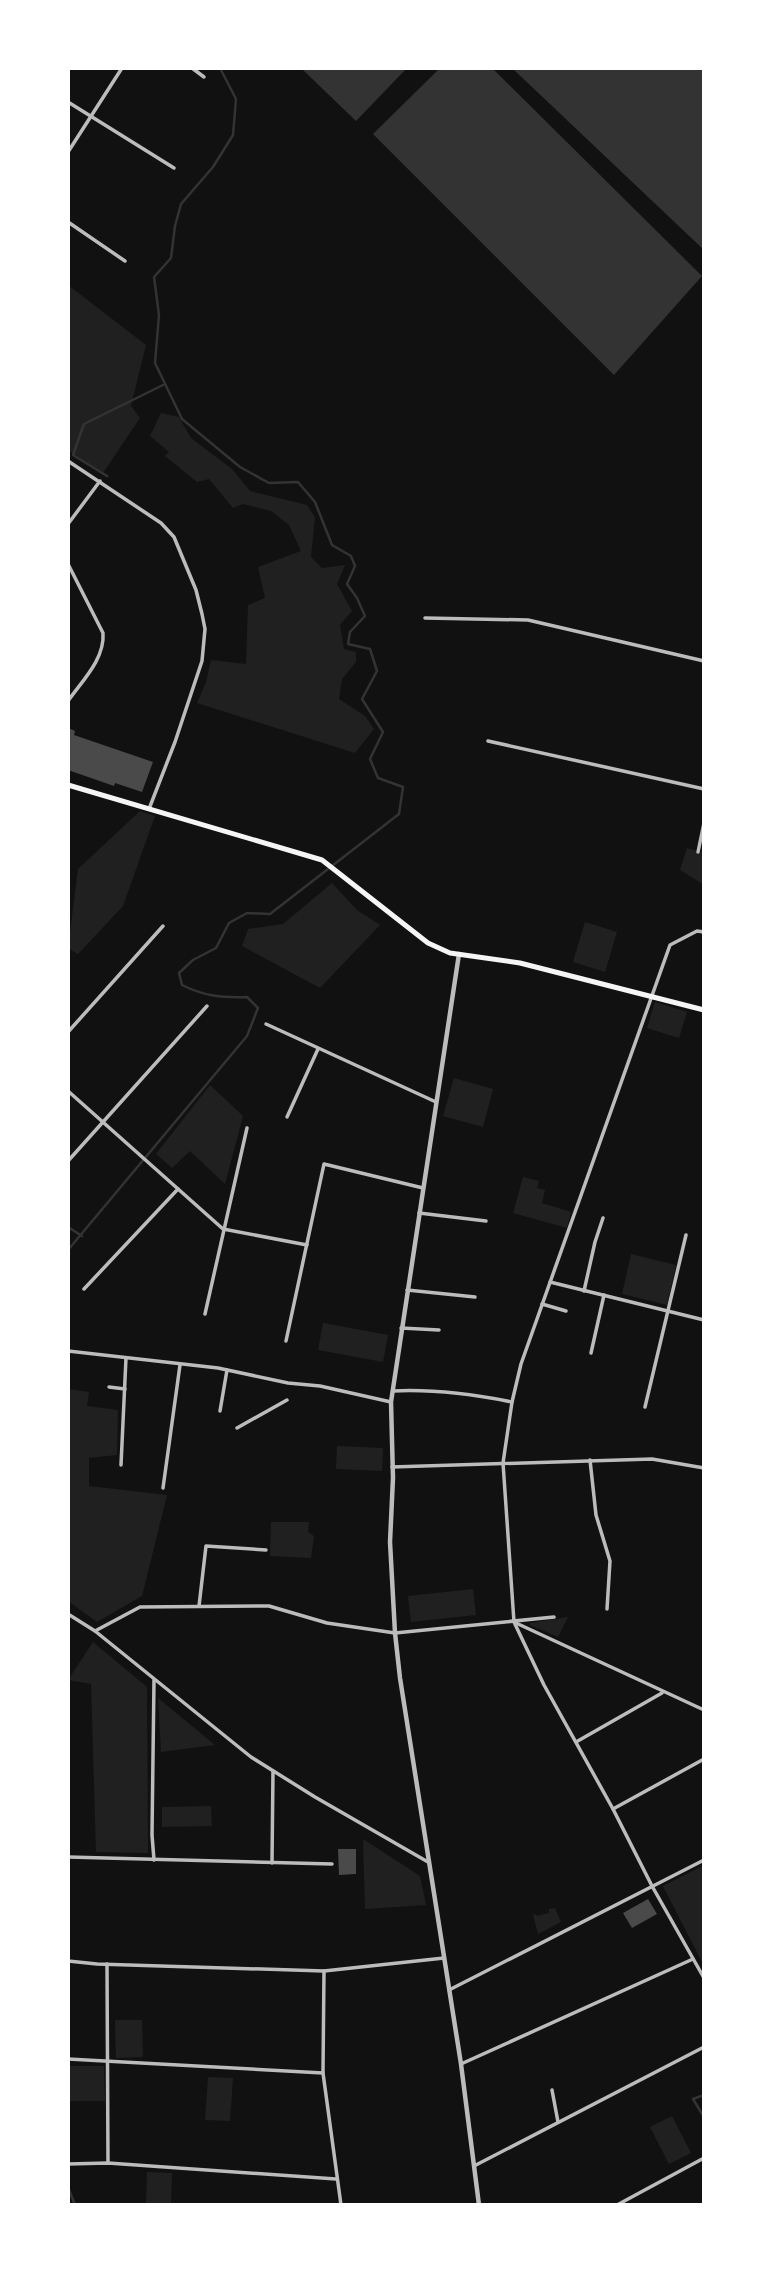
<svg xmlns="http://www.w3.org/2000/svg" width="772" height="2273" font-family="Barlow,sans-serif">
<rect width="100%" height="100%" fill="#111"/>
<!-- green -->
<g fill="#202020">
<path d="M68,285L146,345L131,406L140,418L103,473L68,450Z"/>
<path d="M161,413L179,417L191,438L232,469L250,491L307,505L315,517L311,557L322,568L345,565L337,584L352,611L340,625L344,649L356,652V662L342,679L339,699L365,716L374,729L355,753L197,703L206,682L211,660L246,664L248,605L265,598L258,567L301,551L289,525L271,511L243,504L233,508L209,479L197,482L165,456L169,452L150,436Z"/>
<path d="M140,811L155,816L123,906L78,954L68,948L78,869Z"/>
<path d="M687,848L704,853V885L680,870Z"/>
<path d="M332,883L357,910L380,925L320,988L242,946L248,929L283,924Z"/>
<path d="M585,922L617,932L605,972L573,962Z"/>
<path d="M655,1002L687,1012L679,1038L647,1028Z"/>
<path d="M454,1078L493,1089L483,1127L443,1116Z"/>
<path d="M210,1085L243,1116L225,1184L190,1151L172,1168L156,1154Z"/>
<path d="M523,1177L539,1181L537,1188L545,1190L542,1203L571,1212L567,1228L513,1213Z"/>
<path d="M631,1254L676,1265L667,1305L622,1294Z"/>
<path d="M323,1323L388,1335L383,1362L318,1350Z"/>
<path d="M68,1389L89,1392L87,1406L118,1410L117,1455L89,1458V1486L167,1495L142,1596L97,1622L68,1601Z"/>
<path d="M337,1446L383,1448L382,1471L336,1469Z"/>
<path d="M271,1522H309L308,1532L314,1536L311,1558L270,1556Z"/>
<path d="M473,1589L476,1615L411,1622L408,1596Z"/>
<path d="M568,1617L558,1637L530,1625V1623Z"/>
<path d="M93,1642L147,1687L148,1853L96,1852L91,1684L68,1680Z"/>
<path d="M158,1698L215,1745L161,1752Z"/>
<path d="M211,1806L212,1826L162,1827V1807Z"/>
<path d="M363,1839L420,1876L426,1905L365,1909Z"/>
<path d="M704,1865V1966L663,1886Z"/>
<path d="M555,1908L561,1922L538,1934L533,1915L536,1914L537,1916L549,1913V1909Z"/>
<path d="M115,2020H142L143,2057L116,2058Z"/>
<path d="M68,2066H104L105,2101H68Z"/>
<path d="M208,2077L233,2078L230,2121L205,2120Z"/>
<path d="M672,2116L691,2153L669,2164L650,2127Z"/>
<path d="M147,2172L172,2173L171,2205H146Z"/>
</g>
<!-- water -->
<g fill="#333">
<path d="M301,68H407L356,121Z"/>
<path d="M440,68H492L702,276L614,375L373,134Z"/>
<path d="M512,68H700L704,72V250Z"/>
</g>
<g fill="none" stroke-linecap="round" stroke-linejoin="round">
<!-- stream -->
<g stroke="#333" stroke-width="2.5">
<path d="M107,476L73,455L84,424L165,384"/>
<path d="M68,1227L82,1236"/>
<path d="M68,1250L247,1036L258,1008L247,997C222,998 204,996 182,985L179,973L193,960L216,948L229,923L247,913L270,914L399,814L403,787L378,778L370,759L383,732L362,699L377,671L370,649L348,644L350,632L365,616L357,598L347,584L355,566L351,556L332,545L315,502L298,482L269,483L240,467L182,419L155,363L159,315L154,277L171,258L175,226L181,204L213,167L233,135L236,99L220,68"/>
<path d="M704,2095L693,2099L704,2117"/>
<path d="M68,2187L75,2205"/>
</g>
</g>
<!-- building -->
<g fill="#4a4a4a">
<path d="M68,728L75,731L74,735L153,762L142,792L115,783L114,786L68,770Z"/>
<path d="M338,1849H356V1874L339,1875Z"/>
<path d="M648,1899L657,1914L632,1928L623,1913Z"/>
</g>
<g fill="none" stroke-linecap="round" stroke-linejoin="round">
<!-- minor -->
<g stroke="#bcbcbc" stroke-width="3.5">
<path d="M192,68L204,77"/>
<path d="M68,102L174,168"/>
<path d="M68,152L122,68"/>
<path d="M68,222L125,261"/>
<path d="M68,461L161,523L174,537L196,590L202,614L205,629L202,661L175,742L149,809"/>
<path d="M68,524L100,481"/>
<path d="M68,564L103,633C105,659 82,681 68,701"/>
<path d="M425,618L528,620L704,661"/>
<path d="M488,741L704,789"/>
<path d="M698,852L704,823"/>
<path d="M704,932L697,931L670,945L521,1364L512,1402L503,1463L514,1622L544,1685L613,1809L652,1886L704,1978"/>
<path d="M266,1024L436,1102"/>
<path d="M68,1032L163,926"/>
<path d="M68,1091L223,1229L307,1245"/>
<path d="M287,1117L318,1049"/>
<path d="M68,1161L207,1006"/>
<path d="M419,1213L486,1221"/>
<path d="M550,1282L704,1320"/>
<path d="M84,1289L178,1189"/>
<path d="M407,1290L475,1297"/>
<path d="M584,1291L595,1242L603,1218"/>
<path d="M542,1304L566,1311"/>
<path d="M205,1314L247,1128"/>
<path d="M401,1328L439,1330"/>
<path d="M286,1341L324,1164L423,1188"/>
<path d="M68,1351L218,1368L288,1383L320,1386L391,1402"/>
<path d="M591,1353L604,1295"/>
<path d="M109,1387L125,1389"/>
<path d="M393,1391C434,1389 472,1394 512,1402"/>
<path d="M645,1407L686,1235"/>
<path d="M220,1411L227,1370"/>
<path d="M237,1428L287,1400"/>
<path d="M590,1460L596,1515L610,1561L607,1609"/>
<path d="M121,1465L126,1358"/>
<path d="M392,1467L652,1459L704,1468"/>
<path d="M163,1488L180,1365"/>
<path d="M199,1606L206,1546L266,1550"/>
<path d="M68,1614L95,1631L251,1757L315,1797L428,1862"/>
<path d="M516,1623L704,1710"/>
<path d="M95,1631L140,1607L269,1606L327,1623L395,1633L554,1617"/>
<path d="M154,1680L152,1835L154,1860"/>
<path d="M576,1742L662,1693"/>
<path d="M613,1809L704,1759"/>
<path d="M68,1857L332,1864"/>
<path d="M272,1863L273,1771"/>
<path d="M68,1961L97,1964L324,1971L444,1958"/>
<path d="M107,1964L108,2163"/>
<path d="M324,1971L323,2073L341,2205"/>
<path d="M449,1990L704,1860"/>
<path d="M68,2059L323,2073"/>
<path d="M461,2064L693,1959"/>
<path d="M552,2090L558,2122"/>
<path d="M68,2164L108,2163L336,2179"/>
<path d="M474,2166L704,2047"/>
<path d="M617,2205L704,2158"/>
</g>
<!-- tertiary -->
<path stroke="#bcbcbc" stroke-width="4.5" d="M459,954L391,1402L393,1478L390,1542L395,1633L400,1678L461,2064L479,2205"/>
<!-- secondary -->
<path stroke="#f5f5f5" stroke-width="5" d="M68,785L322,860L428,943L450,953L520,963L704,1010"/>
</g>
<!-- border -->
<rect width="772" height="2273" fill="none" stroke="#ffffff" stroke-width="140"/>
</svg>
